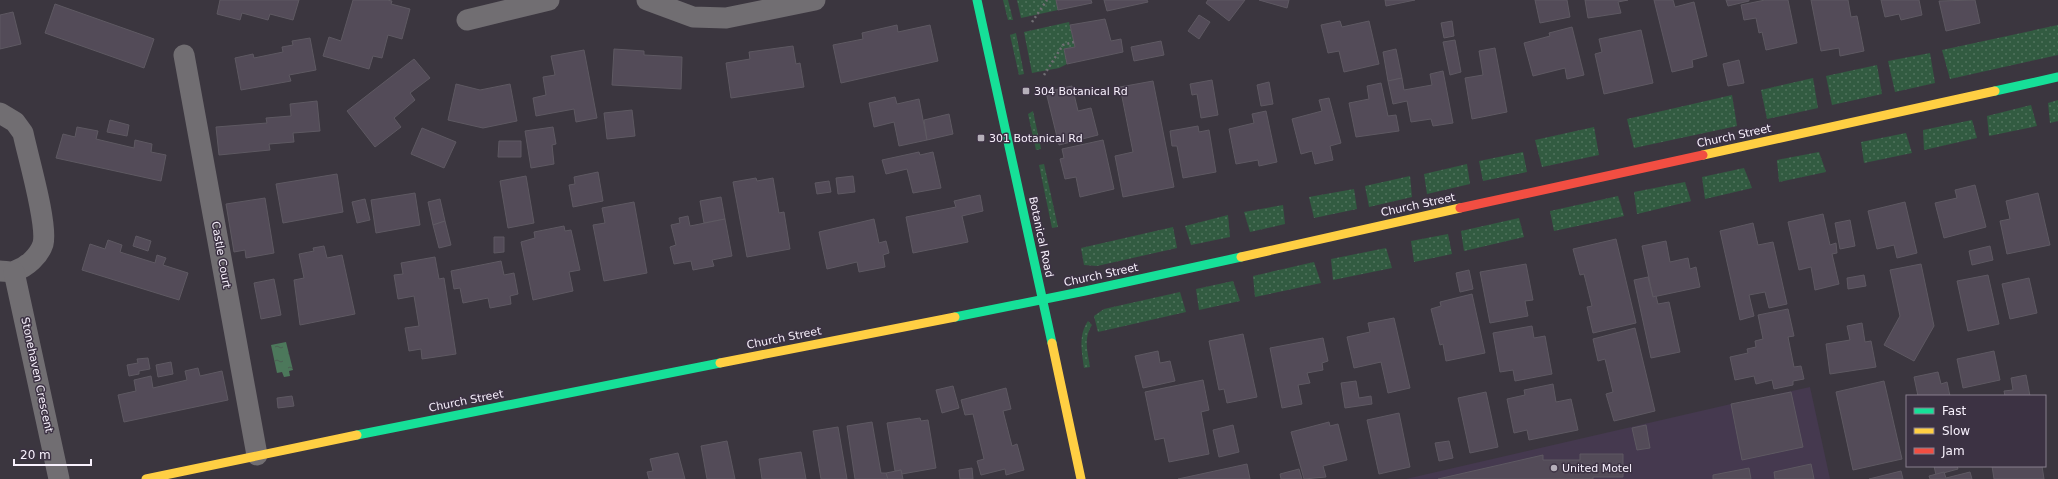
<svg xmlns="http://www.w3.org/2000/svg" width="2058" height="479" font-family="'DejaVu Sans',sans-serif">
<defs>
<pattern id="green-dots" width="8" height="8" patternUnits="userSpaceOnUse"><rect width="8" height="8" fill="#325b41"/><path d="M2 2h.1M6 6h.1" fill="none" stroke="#50735d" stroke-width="1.8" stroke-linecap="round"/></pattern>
<pattern id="water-ripples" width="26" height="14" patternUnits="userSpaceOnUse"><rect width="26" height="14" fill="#4c785b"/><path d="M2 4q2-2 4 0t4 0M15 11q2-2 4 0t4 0" fill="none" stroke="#4b5e53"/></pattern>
</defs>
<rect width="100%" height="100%" fill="#3b363f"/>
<!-- built -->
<path fill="#45394f" d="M1810,387L1830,479H1406L1731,404Z"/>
<!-- green -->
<g fill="url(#green-dots)">
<path d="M1003,0H1008L1013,20H1008Z"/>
<path d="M1017,0H1056L1058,10L1021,18Z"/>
<path d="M1069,22L1075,47L1064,49L1067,64L1059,68L1032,73L1024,32Z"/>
<path d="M2058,25V55L1950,79L1942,50Z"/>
<path d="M1016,33L1024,74L1019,75L1010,35Z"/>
<path d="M1930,53L1935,83L1895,92L1888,61Z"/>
<path d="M1877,65L1882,94L1832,105L1826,76Z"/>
<path d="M1813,78L1818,108L1767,119L1761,90Z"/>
<path d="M1732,95L1737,126L1634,148L1627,119Z"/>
<path d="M2058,100V121L2050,123L2048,103Z"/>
<path d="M2031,105L2037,126L1989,136L1987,116Z"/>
<path d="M1033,111L1041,149L1036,150L1028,114Z"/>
<path d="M1972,120L1977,138L1924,150L1923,130Z"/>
<path d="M1594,127L1599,155L1542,167L1535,140Z"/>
<path d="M1906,133L1912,153L1864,163L1861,142Z"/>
<path d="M1523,152L1527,172L1483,181L1479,161Z"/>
<path d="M1819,152L1826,172L1779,182L1777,160Z"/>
<path d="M1044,164L1058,227L1052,228L1039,165Z"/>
<path d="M1467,164L1470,184L1427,194L1424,174Z"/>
<path d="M1744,168L1752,188L1705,199L1702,177Z"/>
<path d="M1410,176L1412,197L1369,207L1365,186Z"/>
<path d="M1685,182L1691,201L1637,214L1634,192Z"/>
<path d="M1354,189L1357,209L1314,218L1309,197Z"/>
<path d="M1618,196L1624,216L1554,231L1550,211Z"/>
<path d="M1283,205L1285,224L1250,232L1244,212Z"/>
<path d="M1228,215L1230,237L1191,245L1185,226Z"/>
<path d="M1519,218L1524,237L1464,251L1461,231Z"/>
<path d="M1173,227L1177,248L1097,266L1084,265L1081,248Z"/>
<path d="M1448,234L1452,254L1414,262L1411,241Z"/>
<path d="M1386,248L1392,268L1333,280L1331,259Z"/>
<path d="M1314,262L1321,283L1255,297L1253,276Z"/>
<path d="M1233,281L1240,301L1199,310L1196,289Z"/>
<path d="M1180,292L1186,312L1098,332L1094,316L1104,309Z"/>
<path d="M1088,321L1092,325C1083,339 1088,352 1090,367L1084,368C1082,351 1078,336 1088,321Z"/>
</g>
<!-- water -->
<path fill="url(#water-ripples)" d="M286,342L293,370L289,371L290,376L284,377L282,372L277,373L271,345Z"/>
<!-- building -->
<g fill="#534b58" stroke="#5e5962">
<path d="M220,0H299L293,20L270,14L268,20L242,13L240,20L217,14Z"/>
<path d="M353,0H387L392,1L391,4L410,9L402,39L388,35L382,58L373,56L369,69L323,56L329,37L341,41Z"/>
<path d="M1056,0H1091L1092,3L1058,10Z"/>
<path d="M1104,0H1147L1148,2L1107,11Z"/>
<path d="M1208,0H1245L1229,21L1206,3Z"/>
<path d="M1259,0H1289L1287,8Z"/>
<path d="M1385,0H1415L1386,6Z"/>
<path d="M1535,0H1567L1570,17L1540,23Z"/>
<path d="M1585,0H1628L1618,2L1621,13L1588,18Z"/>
<path d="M1654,0H1673L1675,7L1694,2L1707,56L1692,60L1693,67L1672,72Z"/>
<path d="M1726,0H1749V1L1728,6Z"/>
<path d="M1765,0H1788L1797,43L1766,50L1762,32L1759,33L1756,18L1744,20L1741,5Z"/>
<path d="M1811,0H1848L1851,17L1857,16L1864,51L1840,56L1839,48L1821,51Z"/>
<path d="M1881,0H1919L1922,15L1901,20L1899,14L1885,17Z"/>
<path d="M1975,0L1980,23L1946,31L1939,1Z"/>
<path d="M55,4L154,39L144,68L45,33Z"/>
<path d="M13,12L21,44L0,49V15Z"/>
<path d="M1199,15L1210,22L1199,39L1188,31Z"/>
<path d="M1105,19L1111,41L1121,39L1123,52L1067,64L1064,49L1075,47L1070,25Z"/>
<path d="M1340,21L1342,27L1369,21L1379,64L1344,72L1339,51L1328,53L1321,25Z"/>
<path d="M1452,21L1454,36L1444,38L1441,23Z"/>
<path d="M897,25L898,32L930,25L938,61L841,83L833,45L863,39L862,33Z"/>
<path d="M1572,27L1584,75L1567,79L1565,68L1533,76L1524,43L1550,36L1549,33Z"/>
<path d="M1641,30L1653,83L1604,94L1595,54L1602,52L1599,39Z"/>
<path d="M310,38L316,70L289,75L291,81L241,90L235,58L253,54L254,58L283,52L282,47L293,45L292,41Z"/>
<path d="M1455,40L1461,72L1450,75L1443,42Z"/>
<path d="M1161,41L1164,55L1134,61L1131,47Z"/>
<path d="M793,46L796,64L800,63L804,87L731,98L726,63L750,59L749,52Z"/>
<path d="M1495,48L1507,112L1472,119L1465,78L1483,75L1479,51Z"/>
<path d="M614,49L644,51V55L682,57L681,89L612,85Z"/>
<path d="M1396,49L1402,78L1388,81L1383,52Z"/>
<path d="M584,50L597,118L576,122L574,109L536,116L533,98L546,95L543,77L555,75L551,56Z"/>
<path d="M414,59L430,78L410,93L415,100L394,118L401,127L375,147L347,111Z"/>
<path d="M1739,60L1744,83L1728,86L1723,64Z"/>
<path d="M1443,71L1453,123L1433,126L1431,119L1411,122L1407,101L1393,104L1388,81L1402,78L1404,90L1432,85L1430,74Z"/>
<path d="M1212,80L1218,115L1201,118L1197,94L1192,95L1190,84Z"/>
<path d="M1153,81L1174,187L1123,197L1115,156L1133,152L1120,87Z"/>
<path d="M1269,82L1273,104L1261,106L1257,85Z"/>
<path d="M1381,83L1388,116L1396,115L1399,131L1356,137L1349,103L1369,99L1367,86Z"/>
<path d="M456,84L480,90L510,84L517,121L483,128L448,120Z"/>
<path d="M1072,86L1078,111L1091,108L1098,135L1059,145L1046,92Z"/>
<path d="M895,97L897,104L919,99L927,140L899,146L894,122L874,127L869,103Z"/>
<path d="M1329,98L1341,143L1330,146L1333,160L1315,164L1312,151L1301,154L1292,119L1322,111L1319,100Z"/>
<path d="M317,101L320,131L293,133L294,142L269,144L270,150L219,155L216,127L267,123L266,118L291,116L290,104Z"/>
<path d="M632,110L635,136L607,139L604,113Z"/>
<path d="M1266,111L1277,162L1259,166L1258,160L1236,164L1229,129L1254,123L1252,114Z"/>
<path d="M949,114L953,134L927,140L924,120Z"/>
<path d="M110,120L129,125L127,136L107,132Z"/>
<path d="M1198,126L1199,132L1209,130L1216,172L1183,178L1177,146H1172L1170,131Z"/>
<path d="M77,127L98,131L96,139L134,148L135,140L152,144L151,152L166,155L161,181L56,158L63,134L75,137Z"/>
<path d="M553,127L556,144L552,145L554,164L531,168L525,131Z"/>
<path d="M422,128L456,142L444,168L411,154Z"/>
<path d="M1103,140L1114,189L1080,197L1076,177L1065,179L1060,159L1064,158L1062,149Z"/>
<path d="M499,141H521V157H498Z"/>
<path d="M919,152L920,155L933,152L941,188L913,193L907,169L886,174L882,160Z"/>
<path d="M598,172L603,201L573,207L569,185L575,184L574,177Z"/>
<path d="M337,174L343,212L283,223L276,184Z"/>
<path d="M526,176L534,223L508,228L500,181Z"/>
<path d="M853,176L855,192L838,194L836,178Z"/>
<path d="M756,178L757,181L773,178L779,213L784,212L790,249L747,257L733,182Z"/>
<path d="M829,181L831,192L817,194L815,183Z"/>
<path d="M1975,185L1986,227L1944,238L1935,203L1957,198L1955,190Z"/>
<path d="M415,193L420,225L376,233L371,200Z"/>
<path d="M2038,193L2050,245L2007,254L2000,221L2010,219L2006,201Z"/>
<path d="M980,195L983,211L962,216L968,242L913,253L906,217L956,207L954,201Z"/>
<path d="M721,197L725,219L704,223L700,201Z"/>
<path d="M265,198L274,253L246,258L245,250L234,252L226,204Z"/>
<path d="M365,199L370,220L357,223L352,202Z"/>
<path d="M440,199L445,221L433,225L428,202Z"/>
<path d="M634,202L647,273L604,281L593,225L605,223L602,208Z"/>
<path d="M1905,202L1917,253L1897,258L1894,245L1877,249L1868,211Z"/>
<path d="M1823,214L1830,245L1836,243L1837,253L1832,254L1839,284L1815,290L1811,267L1799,270L1788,222Z"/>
<path d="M688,216L690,226L725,219L732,256L712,260L714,266L693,270L691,261L674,264L670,247L676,245L671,225L680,223L679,218Z"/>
<path d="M874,219L879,243L886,241L889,253L883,255L885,267L859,272L857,262L827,269L819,232Z"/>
<path d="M1850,220L1855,246L1840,249L1835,223Z"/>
<path d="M445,221L451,245L439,248L433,225Z"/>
<path d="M1753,223L1758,245L1773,242L1787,304L1769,308L1765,292L1749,295L1754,316L1740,320L1720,231Z"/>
<path d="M564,226L565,231L571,230L580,270L569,272L573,291L533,300L521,242L535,238L534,232Z"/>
<path d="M136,236L151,241L148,251L133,246Z"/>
<path d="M494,237H504V252L494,253Z"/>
<path d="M1616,239L1636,323L1593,333L1587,307L1592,306L1584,274L1580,275L1573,249Z"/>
<path d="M108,240L122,245L120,252L155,263L157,255L166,258L163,265L188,273L179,300L82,270L90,244L105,249Z"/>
<path d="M1666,241L1670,262L1688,258L1690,269L1696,267L1700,287L1653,297L1642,246Z"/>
<path d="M324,246L327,258L342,255L355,314L300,325L294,280L304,278L299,254L314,251L313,248Z"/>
<path d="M1990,246L1993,260L1972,265L1969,251Z"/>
<path d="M435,257L439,279L444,278L456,354L422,359L421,349L409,351L405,328L419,326L414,296L398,299L394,275L403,274L401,263Z"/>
<path d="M501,261L504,275L514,273L518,294L510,296L511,304L490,308L488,298L463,303L460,288L454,289L451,271Z"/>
<path d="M1526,264L1533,300L1525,301L1528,316L1490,323L1480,272Z"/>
<path d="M1921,264L1934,326L1914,361L1884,345L1900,316L1890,270Z"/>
<path d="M1469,270L1473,289L1460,292L1456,273Z"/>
<path d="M1864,275L1866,286L1848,289L1847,278Z"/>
<path d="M1988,275L1999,324L1968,331L1957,281Z"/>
<path d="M1648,277L1653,297L1656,296L1658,304L1669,302L1680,352L1651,358L1634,280Z"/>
<path d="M2029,278L2037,313L2010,319L2002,284Z"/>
<path d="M274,279L281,315L261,319L254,283Z"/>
<path d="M1472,294L1485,353L1446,361L1443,344L1440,345L1431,309L1441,306L1440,302Z"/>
<path d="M1788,309L1794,336L1788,337L1794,367L1801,366L1804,379L1793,381V385L1774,389L1772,380L1756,384L1754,376L1735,380L1730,357L1748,353L1747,349L1756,347L1755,341L1763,339L1758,315Z"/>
<path d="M1394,318L1410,388L1388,393L1381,362L1354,368L1347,337L1370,332L1368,323Z"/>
<path d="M1862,323L1865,342L1871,341L1876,367L1830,374L1826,344L1850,340L1847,326Z"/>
<path d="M1532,326L1534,338L1545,336L1552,374L1515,381L1513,370L1500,372L1493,333Z"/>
<path d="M1635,328L1655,411L1614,421L1606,394L1613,392L1605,359L1598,361L1593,339Z"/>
<path d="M1243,334L1257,397L1227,403L1224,389L1219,390L1209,341Z"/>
<path d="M1323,338L1328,361L1322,363L1323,370L1307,373L1310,383L1298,385L1302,404L1282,408L1270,348Z"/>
<path d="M1158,351L1160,363L1170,361L1175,381L1143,388L1135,356Z"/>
<path d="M1994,351L2000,380L1963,388L1957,359Z"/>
<path d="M148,358L150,369L139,371V374L129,376L127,365L138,363L137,359Z"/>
<path d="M171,362L173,374L158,377L156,365Z"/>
<path d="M198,368L200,376L222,371L228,400L124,422L118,395L136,391L134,380L151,376L153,388L187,380L185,371Z"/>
<path d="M1938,372L1941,384L1947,382L1950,396H1918L1914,377Z"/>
<path d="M2026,375L2030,396H2005L2004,391L2013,390L2011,378Z"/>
<path d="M1203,380L1209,410L1201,412L1209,454L1169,462L1164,438L1155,440L1145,392Z"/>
<path d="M1356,381L1359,398L1371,396L1372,404L1345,408L1341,383Z"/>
<path d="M1884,381L1902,459L1853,470L1836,392Z"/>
<path d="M1553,384L1556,402L1571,399L1578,430L1529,440L1527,430L1514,433L1507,399L1525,395L1524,390Z"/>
<path d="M953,386L959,408L942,413L936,390Z"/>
<path d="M1006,388L1011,409L1003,411L1012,446L1017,444L1024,470L1006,475L1005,469L981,475L977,461L984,459L973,414L965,415L961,400Z"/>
<path d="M1486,392L1498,447L1470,453L1458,398Z"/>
<path d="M1791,392L1803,447L1742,460L1731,404Z"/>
<path d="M292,396L294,406L278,408L277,398Z"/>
<path d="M1399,413L1410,467L1379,474L1367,420Z"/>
<path d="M920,418L921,421L928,420L936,468L902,474L901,470L895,471L887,423Z"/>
<path d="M872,422L881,473H886L888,479H855L847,426Z"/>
<path d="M1329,422L1330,426L1338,424L1347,460L1323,466L1326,477L1304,479L1291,432Z"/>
<path d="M1233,425L1239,452L1219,457L1213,430Z"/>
<path d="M1646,425L1650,448L1637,450L1632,428Z"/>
<path d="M838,427L847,479H821L813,431Z"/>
<path d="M727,441L735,479H707L701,446Z"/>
<path d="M1449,441L1453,458L1439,461L1435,443Z"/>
<path d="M801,452L806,479H762L759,459Z"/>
<path d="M678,453L685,479H649L647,472L653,471L650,459Z"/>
<path d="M1580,454H1623V477H1593V479H1438L1543,455V460H1580Z"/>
<path d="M1247,464L1250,479H1178Z"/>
<path d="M1811,464L1814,479H1775L1774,472Z"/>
<path d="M1934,466H1957L1958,469L1936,475Z"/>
<path d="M1992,466H2042L2044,479H1994Z"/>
<path d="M972,468L973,479H960L959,470Z"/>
<path d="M1749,468L1751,479H1713V475Z"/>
<path d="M1299,469L1302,479H1281L1280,474Z"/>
<path d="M901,470L903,479H888L886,473Z"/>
<path d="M1901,471L1903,479H1869Z"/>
<path d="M1944,472L1946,478L1970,472L1972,479H1930L1929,476Z"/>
</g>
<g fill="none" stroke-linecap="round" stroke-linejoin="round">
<!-- path -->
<g stroke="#716f74" stroke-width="2.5" stroke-dasharray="2 3" stroke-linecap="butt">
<path d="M1032,22L1047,0"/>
<path d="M1044,75L1063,45L1074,42"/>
</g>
<!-- street -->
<g stroke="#716e72" stroke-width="21">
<path d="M647,0L693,17L726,18L815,0"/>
<path d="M467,20L549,0"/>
<path d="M184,55L257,455"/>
<path d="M0,113L15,122L23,133C28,157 48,224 43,244C39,256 27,267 15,271C11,273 5,271 0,271"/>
<path d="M14,272L59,479"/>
</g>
<!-- fast -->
<g stroke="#16e098" stroke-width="9">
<path d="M977,0L1052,343"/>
<path d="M1995,91L2058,77"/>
<path d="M955,317L1085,291L1241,257"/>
<path d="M357,435L720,363"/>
</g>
<!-- slow -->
<g stroke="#ffcf43" stroke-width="9">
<path d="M1703,155L1995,91"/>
<path d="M1241,257L1460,208"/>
<path d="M1052,343L1081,479"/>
<path d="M720,363L955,317"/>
<path d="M146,479L357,435"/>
</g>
<!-- jam -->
<path stroke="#f24e42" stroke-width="9" d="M1460,208L1703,155"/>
</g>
<!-- markers -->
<g fill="#b6b0ba" stroke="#3c3243" stroke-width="1.5">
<rect x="1022" y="87" width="8" height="8" rx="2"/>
<rect x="977" y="134" width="8" height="8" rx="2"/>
<circle cx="1554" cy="468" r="4"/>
</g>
<g text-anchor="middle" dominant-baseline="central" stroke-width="3" stroke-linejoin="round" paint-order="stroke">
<!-- poi labels -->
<g font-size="11" fill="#f8f1fd" stroke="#3c3243" text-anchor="start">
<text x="1034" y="91">304 Botanical Rd</text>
<text x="989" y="138">301 Botanical Rd</text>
<text x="1562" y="468">United Motel</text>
</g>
<!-- street labels -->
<g font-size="11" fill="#f8f1fd" stroke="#3c3243">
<text transform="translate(1734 136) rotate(-12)">Church Street</text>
<text transform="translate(1418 205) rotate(-12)">Church Street</text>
<text transform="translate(1041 237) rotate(78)">Botanical Road</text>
<text transform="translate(221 255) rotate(80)">Castle Court</text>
<text transform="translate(1101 275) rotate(-12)">Church Street</text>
<text transform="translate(784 338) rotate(-11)">Church Street</text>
<text transform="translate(37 375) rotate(78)">Stonehaven Crescent</text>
<text transform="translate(466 401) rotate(-11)">Church Street</text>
</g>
</g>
<!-- legend -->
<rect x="1906" y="395" width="140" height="72" fill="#3c3243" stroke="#877e8d"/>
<rect x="1914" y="408" width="20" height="6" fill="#16e098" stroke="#877e8d"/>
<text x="1942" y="415" font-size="12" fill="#f8f1fd">Fast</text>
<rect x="1914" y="428" width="20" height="6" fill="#ffcf43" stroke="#877e8d"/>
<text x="1942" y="435" font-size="12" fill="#f8f1fd">Slow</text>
<rect x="1914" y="448" width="20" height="6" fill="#f24e42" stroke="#877e8d"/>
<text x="1942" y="455" font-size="12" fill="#f8f1fd">Jam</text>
<!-- scale -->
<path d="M14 459v6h77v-6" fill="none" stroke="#f8f1fd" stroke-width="2"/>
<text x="20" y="459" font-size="12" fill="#f8f1fd" stroke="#3c3243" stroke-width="3" paint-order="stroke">20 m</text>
</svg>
